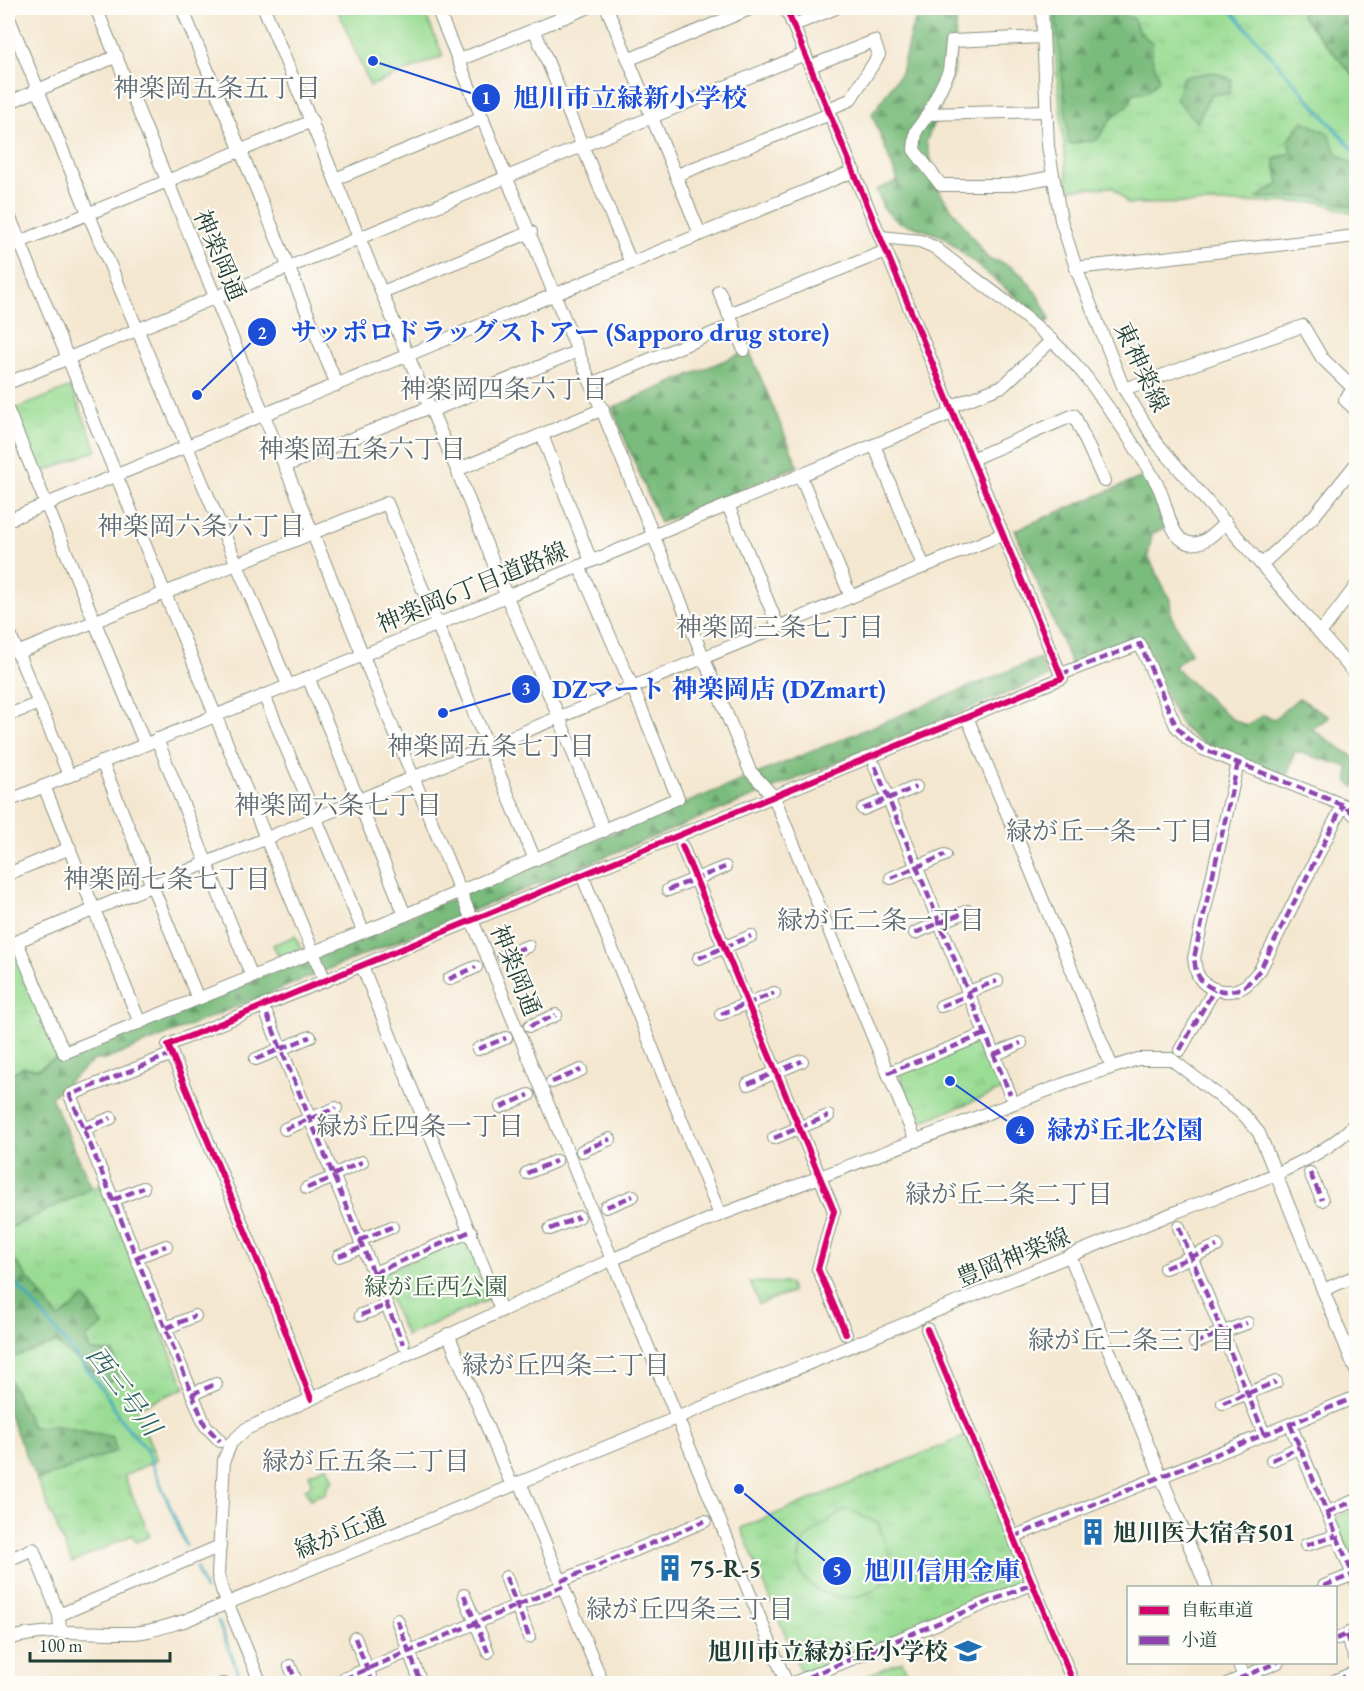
<svg xmlns="http://www.w3.org/2000/svg" width="1364" height="1691" font-family="'EB Garamond','Noto Serif JP',serif">
<defs>
<pattern id="grass-tufts" width="24" height="20" patternUnits="userSpaceOnUse" patternTransform="scale(1.5)"><rect width="24" height="20" fill="#99dc93"/><path d="M3 7l-1-3M5 7V3M7 7l1-3M15 17l-1-3M17 17v-4M19 17l1-3" fill="none" stroke="#83be7f"/></pattern>
<pattern id="forest-firs" width="22" height="20" patternUnits="userSpaceOnUse" patternTransform="scale(1.5)"><rect width="22" height="20" fill="#7abc7d"/><path d="M5 1l3.5 6h-7zM16 11l3.5 6h-7z" fill="#639a67"/></pattern>
</defs>
<rect width="100%" height="100%" fill="#fdfcf7"/>
<filter id="ink" filterUnits="userSpaceOnUse"><feTurbulence type="fractalNoise" baseFrequency=".0167" numOctaves="2"/><feDisplacementMap in="SourceGraphic" scale="12" xChannelSelector="R" yChannelSelector="G"/><feConvolveMatrix kernelMatrix="1 2 1 2 8 2 1 2 1" color-interpolation-filters="sRGB"/></filter>
<filter id="wash" filterUnits="userSpaceOnUse"><feTurbulence type="fractalNoise" baseFrequency=".008" numOctaves="4" result="noise"/><feDisplacementMap in="SourceGraphic" scale="24" xChannelSelector="R" yChannelSelector="G"/><feGaussianBlur stdDeviation="1.35" result="paint"/><feColorMatrix in="noise" values="0 0 0 0 0 0 0 0 0 0 0 0 0 0 0 0 0 1.4 0 .05"/><feComposite in="paint" operator="in"/></filter>
<g filter="url(#wash)">
<rect width="100%" height="100%" fill="#f4e7d0"/>
<!-- grass -->
<g fill="url(#grass-tufts)" stroke="#5c8c64" stroke-width="1.5">
<path d="M1051,8H1303L1302,15L1356,79V215L1320,202L1128,204L1113,187L1068,189Z"/>
<path d="M71,387L97,450L38,474L13,410Z"/>
<path d="M295,936L301,949L297,954L281,961L273,945Z"/>
<path d="M17,942L64,1053L38,1069L24,1067L8,1075V945Z"/>
<path d="M983,1040L1002,1090L918,1123L899,1073Z"/>
<path d="M101,1184L185,1388L136,1408L157,1460L124,1476L150,1536L136,1542L132,1535L72,1563L37,1480L116,1451L112,1437L57,1426L32,1427L8,1376V1359L55,1343L106,1382L90,1350L86,1338L85,1297L59,1319L8,1252V1229Z"/>
<path d="M466,1237L492,1298L406,1336L379,1274Z"/>
<path d="M750,1282L789,1283L792,1292L759,1304Z"/>
<path d="M966,1436L1027,1582L802,1675L741,1528Z"/>
<path d="M328,1466L334,1480L327,1486L326,1493L310,1499L305,1489L310,1487L311,1481L309,1474Z"/>
<path d="M1356,1509V1568L1335,1518Z"/>
</g>
<!-- forest -->
<g fill="url(#forest-firs)" stroke="#4c7c58" stroke-width="1.5">
<path d="M921,8H961L957,10L953,75L926,142L941,194L988,259C1023,265 1036,290 1050,319L1047,323L942,236L897,221L883,208L876,190L898,181L872,114L901,73L911,31Z"/>
<path d="M1060,8H1076L1083,13L1106,9L1133,18L1138,30L1152,43V57L1159,80L1148,91L1134,93L1130,103L1111,119L1097,140L1069,144L1055,11Z"/>
<path d="M1303,8H1356V79L1301,15Z"/>
<path d="M1214,72L1232,80L1229,94H1211L1197,123L1176,99L1183,77Z"/>
<path d="M1303,121L1328,133L1337,153L1356,167V209L1318,197L1257,198L1279,184L1274,159L1291,153L1288,140Z"/>
<path d="M749,350L798,466L660,523L612,408Z"/>
<path d="M1145,476L1153,492L1166,527L1152,534L1148,556L1170,600L1171,616L1191,652L1174,667L1230,718L1247,726L1263,715L1274,719L1299,698L1329,717L1312,729L1356,759V788L1348,782V767L1295,751L1287,776C1254,764 1213,755 1186,730C1171,716 1152,659 1143,638L1072,666L1015,530Z"/>
<path d="M1040,658L1047,677L105,1060H94L51,1097L92,1188L8,1229V1075L24,1067L38,1069L64,1053L92,1046Z"/>
<path d="M8,1252L59,1319L85,1297L103,1325L86,1338L90,1350L114,1353L118,1378L107,1382L55,1343L8,1359V1346L14,1344L8,1329Z"/>
<path d="M8,1376L32,1427L57,1426L112,1437L116,1451L37,1480L8,1413Z"/>
</g>
<!-- pitch -->
<g fill="#99dc93" stroke="#5c8c64" stroke-width="1.5">
<path d="M337,8H423L443,56L370,86Z"/>
<path d="M844,1510H850L879,1524C882,1537 892,1556 889,1569C880,1613 796,1602 799,1559C800,1551 801,1544 807,1538C817,1527 832,1519 844,1510Z"/>
<path d="M902,1661L911,1683H861L868,1675Z"/>
</g>
<g fill="none" stroke-linecap="round" stroke-linejoin="round">
<!-- stream -->
<g stroke="#3da9bc" stroke-width="3">
<path d="M1229,8L1356,153"/>
<path d="M8,1274L58,1333L106,1394L121,1420L146,1449L186,1545"/>
<path d="M196,1568L205,1590"/>
<path d="M218,1621L243,1684"/>
</g>
</g>
</g>
<g filter="url(#ink)">
<g fill="none" stroke-linecap="round" stroke-linejoin="round">
<defs>
<g id="minor">
<path d="M96,8L787,1684"/>
<path d="M182,8L337,385"/>
<path d="M264,8L408,356L457,470L506,595L559,717L604,831"/>
<path d="M437,8L750,771L774,797L916,1141"/>
<path d="M607,8L700,234"/>
<path d="M1042,8L1048,146L1061,220L1076,268L1124,389L1156,442L1356,675"/>
<path d="M8,16L88,213L288,685"/>
<path d="M794,25L836,8"/>
<path d="M534,29L631,263"/>
<path d="M630,59L752,8"/>
<path d="M459,60L587,8"/>
<path d="M811,66L874,41L879,55L850,100L828,109"/>
<path d="M8,103L117,56"/>
<path d="M1045,111L928,114L916,131L914,150L941,185H1009L1052,177"/>
<path d="M928,114L949,71L952,41L1043,37"/>
<path d="M677,175L830,114"/>
<path d="M335,179L483,118"/>
<path d="M8,213L325,981"/>
<path d="M881,237L920,241L934,247C986,288 1053,331 1092,385C1114,415 1139,451 1157,484C1166,499 1168,527 1180,538C1197,553 1214,534 1226,522"/>
<path d="M8,247L312,121"/>
<path d="M1076,268L1356,236"/>
<path d="M719,291L744,350"/>
<path d="M382,292L531,232"/>
<path d="M728,314L886,251"/>
<path d="M8,383L805,54"/>
<path d="M593,383L733,325"/>
<path d="M1356,385L1345,400L1356,410"/>
<path d="M1124,389L1303,326L1322,358L1354,389"/>
<path d="M949,407L1003,386L1052,340"/>
<path d="M8,411L145,744"/>
<path d="M431,411L578,351"/>
<path d="M542,435L591,561"/>
<path d="M874,445L924,567"/>
<path d="M972,459L1074,415L1104,481"/>
<path d="M285,466L430,407"/>
<path d="M457,470L603,409"/>
<path d="M800,475L851,597"/>
<path d="M728,505L778,626"/>
<path d="M8,520L854,171"/>
<path d="M1262,564L1314,516L1356,464"/>
<path d="M8,630L69,775"/>
<path d="M1319,632L1324,628L1356,586"/>
<path d="M17,653L387,503L535,860"/>
<path d="M1061,674L1140,644L1176,726L1188,739L1203,749L1343,805L1356,816"/>
<path d="M308,677L405,915"/>
<path d="M264,695L363,931"/>
<path d="M8,715L37,704"/>
<path d="M967,717L1112,1067"/>
<path d="M157,739L252,977"/>
<path d="M102,762L198,999"/>
<path d="M1238,763L1194,958C1195,962 1195,969 1197,973C1204,990 1227,996 1243,987C1249,984 1255,975 1260,970L1343,805"/>
<path d="M875,766L1010,1094"/>
<path d="M44,786L140,1023"/>
<path d="M8,801L952,413"/>
<path d="M863,809L916,787"/>
<path d="M682,846L834,1211L818,1269L846,1334"/>
<path d="M8,874L70,848"/>
<path d="M582,875L720,1215"/>
<path d="M891,878L945,855"/>
<path d="M668,890L725,867"/>
<path d="M915,933L968,911"/>
<path d="M17,942L64,1053L405,915L678,798L632,686L579,566"/>
<path d="M8,945L1003,534"/>
<path d="M503,956L528,946"/>
<path d="M699,958L751,936"/>
<path d="M362,966L501,1310"/>
<path d="M449,979L476,967"/>
<path d="M968,992L997,981"/>
<path d="M941,1006L969,995"/>
<path d="M721,1014L774,993"/>
<path d="M267,1015L403,1344"/>
<path d="M530,1026L556,1015"/>
<path d="M478,1049L506,1038"/>
<path d="M1180,1050L1214,990"/>
<path d="M172,1054L70,1095L205,1425L220,1441"/>
<path d="M994,1055L1021,1043"/>
<path d="M256,1059L310,1037"/>
<path d="M888,1073L985,1034"/>
<path d="M552,1082L581,1070"/>
<path d="M748,1084L802,1061"/>
<path d="M501,1107L529,1095"/>
<path d="M84,1129L111,1118"/>
<path d="M285,1129L336,1108"/>
<path d="M774,1138L828,1116"/>
<path d="M582,1151L610,1139"/>
<path d="M527,1173L556,1161"/>
<path d="M1310,1173L1322,1200"/>
<path d="M333,1175L362,1162"/>
<path d="M307,1188L334,1177"/>
<path d="M113,1200L143,1188"/>
<path d="M606,1207L633,1196"/>
<path d="M1179,1227L1264,1434"/>
<path d="M550,1229L579,1217"/>
<path d="M360,1240L392,1227"/>
<path d="M339,1256L363,1247"/>
<path d="M1070,1256L1207,1588"/>
<path d="M137,1257L166,1246"/>
<path d="M1165,1268L1217,1246"/>
<path d="M374,1273L471,1231"/>
<path d="M1323,1290L1356,1276"/>
<path d="M361,1315L387,1305"/>
<path d="M166,1328L195,1316"/>
<path d="M927,1329L1074,1684"/>
<path d="M448,1334L512,1486"/>
<path d="M1195,1343L1247,1323"/>
<path d="M192,1394L216,1384"/>
<path d="M311,1399L266,1281L168,1045L1062,678L786,8"/>
<path d="M1223,1403L1276,1382"/>
<path d="M1290,1424L1356,1582"/>
<path d="M1272,1460L1300,1447"/>
<path d="M520,1482L603,1684"/>
<path d="M1328,1512L1356,1500"/>
<path d="M1013,1537L1356,1397"/>
<path d="M1306,1545L1336,1536"/>
<path d="M8,1560L33,1549L59,1615"/>
<path d="M506,1577L529,1637"/>
<path d="M561,1581L705,1521"/>
<path d="M1324,1586L1354,1574"/>
<path d="M464,1595L488,1652"/>
<path d="M397,1620L420,1680"/>
<path d="M60,1631L59,1615L220,1546"/>
<path d="M1346,1635L1356,1660"/>
<path d="M355,1638L373,1684"/>
<path d="M8,1639C50,1627 86,1634 129,1633C148,1633 166,1626 184,1621L1176,1212C1228,1192 1322,1164 1356,1122"/>
<path d="M1336,1639L1356,1630"/>
<path d="M1238,1662L1246,1682"/>
<path d="M290,1666L297,1684"/>
<path d="M1336,1680L1356,1672"/>
<path d="M796,1682L1032,1584"/>
<path d="M222,1684H224"/>
<path d="M261,1684L222,1590L218,1575L224,1460L231,1443L246,1429L613,1259L720,1215L1080,1078L1138,1059H1171L1244,1115L1259,1133L1356,1371"/>
<path d="M332,1684L563,1586"/>
<path d="M1227,1684L1278,1662"/>
</g>
</defs>
<!-- minor casing -->
<use href="#minor" stroke="#8a9282" stroke-width="14"/>
<!-- minor -->
<use href="#minor" stroke="#fff" stroke-width="12"/>
<!-- quiet -->
<g stroke="#8e44ad" stroke-width="4.5" stroke-dasharray="9 4.5" stroke-linecap="butt">
<path d="M1061,674L1140,644L1176,726L1188,739L1203,749L1343,805L1356,816"/>
<path d="M1238,763L1194,958C1195,962 1195,969 1197,973C1204,990 1227,996 1243,987C1249,984 1255,975 1260,970L1343,805"/>
<path d="M875,766L1010,1094"/>
<path d="M863,809L916,787"/>
<path d="M891,878L945,855"/>
<path d="M668,890L725,867"/>
<path d="M915,933L968,911"/>
<path d="M503,956L528,946"/>
<path d="M699,958L751,936"/>
<path d="M449,979L476,967"/>
<path d="M968,992L997,981"/>
<path d="M941,1006L969,995"/>
<path d="M721,1014L774,993"/>
<path d="M267,1015L403,1344"/>
<path d="M530,1026L556,1015"/>
<path d="M478,1049L506,1038"/>
<path d="M1180,1050L1214,990"/>
<path d="M172,1054L70,1095L205,1425L220,1441"/>
<path d="M994,1055L1021,1043"/>
<path d="M256,1059L310,1037"/>
<path d="M888,1073L985,1034"/>
<path d="M552,1082L581,1070"/>
<path d="M748,1084L802,1061"/>
<path d="M501,1107L529,1095"/>
<path d="M84,1129L111,1118"/>
<path d="M285,1129L336,1108"/>
<path d="M774,1138L828,1116"/>
<path d="M582,1151L610,1139"/>
<path d="M527,1173L556,1161"/>
<path d="M1310,1173L1322,1200"/>
<path d="M333,1175L362,1162"/>
<path d="M307,1188L334,1177"/>
<path d="M113,1200L143,1188"/>
<path d="M606,1207L633,1196"/>
<path d="M1179,1227L1264,1434"/>
<path d="M550,1229L579,1217"/>
<path d="M360,1240L392,1227"/>
<path d="M339,1256L363,1247"/>
<path d="M137,1257L166,1246"/>
<path d="M1165,1268L1217,1246"/>
<path d="M374,1273L471,1231"/>
<path d="M361,1315L387,1305"/>
<path d="M166,1328L195,1316"/>
<path d="M1195,1343L1247,1323"/>
<path d="M192,1394L216,1384"/>
<path d="M1223,1403L1276,1382"/>
<path d="M1290,1424L1356,1582"/>
<path d="M1272,1460L1300,1447"/>
<path d="M1328,1512L1356,1500"/>
<path d="M1013,1537L1356,1397"/>
<path d="M1306,1545L1336,1536"/>
<path d="M506,1577L529,1637"/>
<path d="M561,1581L705,1521"/>
<path d="M1324,1586L1354,1574"/>
<path d="M464,1595L488,1652"/>
<path d="M397,1620L420,1680"/>
<path d="M1346,1635L1356,1660"/>
<path d="M355,1638L373,1684"/>
<path d="M1336,1639L1356,1630"/>
<path d="M290,1666L297,1684"/>
<path d="M1336,1680L1356,1672"/>
<path d="M796,1682L1032,1584"/>
<path d="M332,1684L563,1586"/>
<path d="M1227,1684L1278,1662"/>
</g>
<defs>
<g id="cycleway">
<path d="M682,846L834,1211L818,1269L846,1334"/>
<path d="M927,1329L1074,1684"/>
<path d="M311,1399L266,1281L168,1045L1062,678L786,8"/>
</g>
</defs>
<!-- cycleway casing -->
<use href="#cycleway" stroke="#fdfcf7" stroke-width="10"/>
<!-- cycleway -->
<use href="#cycleway" stroke="#d6006c" stroke-width="6"/>
</g>
</g>
<!-- icons -->
<defs>
<symbol id="building-bare" viewBox="-9 -9 18 18"><path d="M-4-6H4V6H1V3H-1V6H-4ZM-2.5-4.3h1.7v1.8h-1.7ZM.8-4.3h1.7v1.8H.8ZM-2.5-1h1.7V.8h-1.7ZM.8-1h1.7V.8H.8Z" fill="#1f6fb2" stroke="#fdfcf7" stroke-width="2.5" paint-order="stroke"/></symbol>
<symbol id="school-bare" viewBox="-9 -9 18 18"><path d="M0-5L7-2L0 1L-7-2ZM-4 1L0 2.5L4 1V4Q0 6-4 4Z" fill="#1f6fb2" stroke="#fdfcf7" stroke-width="2.5" paint-order="stroke"/></symbol>
</defs>
<g fill-rule="evenodd">
<use href="#building-bare" x="1074" y="1513" width="38" height="38"/>
<use href="#building-bare" x="651" y="1549" width="38" height="38"/>
<use href="#school-bare" x="949" y="1632" width="38" height="38"/>
</g>
<g text-anchor="middle" dominant-baseline="central" stroke-width="4.5" stroke-linejoin="round" paint-order="stroke">
<!-- street labels -->
<g font-size="24" fill="#1f3d34" stroke="#fdfcf7">
<text transform="translate(220 255) rotate(67)">神楽岡通</text>
<text transform="translate(1142 367) rotate(65)">東神楽線</text>
<text transform="translate(472 587) rotate(-22)">神楽岡6丁目道路線</text>
<text transform="translate(516 970) rotate(68)">神楽岡通</text>
<text transform="translate(1013 1257) rotate(-22)">豊岡神楽線</text>
<text transform="translate(340 1533) rotate(-22)">緑が丘通</text>
</g>
<!-- park labels -->
<g font-size="24" fill="#375d47" stroke="#fdfcf7">
<text x="436" y="1286">緑が丘西公園</text>
</g>
<!-- poi labels -->
<g font-size="24" font-weight="bold" fill="#1f3d34" stroke="#fdfcf7" text-anchor="start">
<text x="1113" y="1532">旭川医大宿舎501</text>
<text x="690" y="1568">75-R-5</text>
<text x="948" y="1651" text-anchor="end">旭川市立緑が丘小学校</text>
</g>
<!-- neighbourhood labels -->
<g font-size="26" fill="#5c6973" stroke="#fdfcf7">
<text x="217" y="88">神楽岡五条五丁目</text>
<text x="504" y="389">神楽岡四条六丁目</text>
<text x="362" y="449">神楽岡五条六丁目</text>
<text x="201" y="526">神楽岡六条六丁目</text>
<text x="780" y="627">神楽岡三条七丁目</text>
<text x="491" y="746">神楽岡五条七丁目</text>
<text x="338" y="805">神楽岡六条七丁目</text>
<text x="1110" y="831">緑が丘一条一丁目</text>
<text x="167" y="879">神楽岡七条七丁目</text>
<text x="881" y="920">緑が丘二条一丁目</text>
<text x="420" y="1126">緑が丘四条一丁目</text>
<text x="1009" y="1194">緑が丘二条二丁目</text>
<text x="1132" y="1340">緑が丘二条三丁目</text>
<text x="566" y="1365">緑が丘四条二丁目</text>
<text x="366" y="1461">緑が丘五条二丁目</text>
<text x="690" y="1609">緑が丘四条三丁目</text>
</g>
<!-- water labels -->
<g font-size="26" font-style="italic" fill="#2a6364" stroke="#fdfcf7">
<text transform="translate(124 1391) rotate(53)">西三号川</text>
</g>
</g>
<!-- callouts -->
<path fill="none" stroke="#1d4ed8" stroke-width="2" d="M373 61L486 98M197 395L262 332M443 713L526 689M950 1081L1020 1130M739 1489L837 1571"/>
<g fill="#1d4ed8" stroke="#fdfcf7" stroke-width="2">
<circle cx="373" cy="61" r="6"/>
<circle cx="197" cy="395" r="6"/>
<circle cx="443" cy="713" r="6"/>
<circle cx="950" cy="1081" r="6"/>
<circle cx="739" cy="1489" r="6"/>
<circle cx="486" cy="98" r="15"/>
<circle cx="262" cy="332" r="15"/>
<circle cx="526" cy="689" r="15"/>
<circle cx="1020" cy="1130" r="15"/>
<circle cx="837" cy="1571" r="15"/>
</g>
<g font-size="18" text-anchor="middle" font-weight="bold" fill="#fff">
<text x="486" y="104">1</text>
<text x="262" y="339">2</text>
<text x="526" y="695">3</text>
<text x="1020" y="1136">4</text>
<text x="837" y="1577">5</text>
</g>
<g font-size="26" text-anchor="middle" font-weight="bold" fill="#1d4ed8" stroke="#fdfcf7" stroke-width="4.5" stroke-linejoin="round" paint-order="stroke">
<text x="630" y="107">旭川市立緑新小学校</text>
<text x="560" y="341">サッポロドラッグストアー (Sapporo drug store)</text>
<text x="719" y="698">DZマート 神楽岡店 (DZmart)</text>
<text x="1125" y="1139">緑が丘北公園</text>
<text x="942" y="1580">旭川信用金庫</text>
</g>
<!-- margin -->
<rect width="1364" height="1691" fill="none" stroke="#fdfcf7" stroke-width="30"/>
<!-- legend -->
<rect x="1127" y="1586" width="210" height="78" fill="#fdfcf7" stroke="#a4b0a9" stroke-width="1.5"/>
<rect x="1139" y="1606" width="30" height="9" fill="#d6006c" stroke="#a4b0a9" stroke-width="1.5"/>
<text x="1181" y="1616" font-size="18" fill="#1f3d34">自転車道</text>
<rect x="1139" y="1636" width="30" height="9" fill="#8e44ad" stroke="#a4b0a9" stroke-width="1.5"/>
<text x="1181" y="1646" font-size="18" fill="#1f3d34">小道</text>
<!-- scale -->
<path d="M30 1652v9h140v-9" fill="none" stroke="#1f3d34" stroke-width="3"/>
<text x="39" y="1652" font-size="18" fill="#1f3d34" stroke="#fdfcf7" stroke-width="4.5" paint-order="stroke">100 m</text>
</svg>
